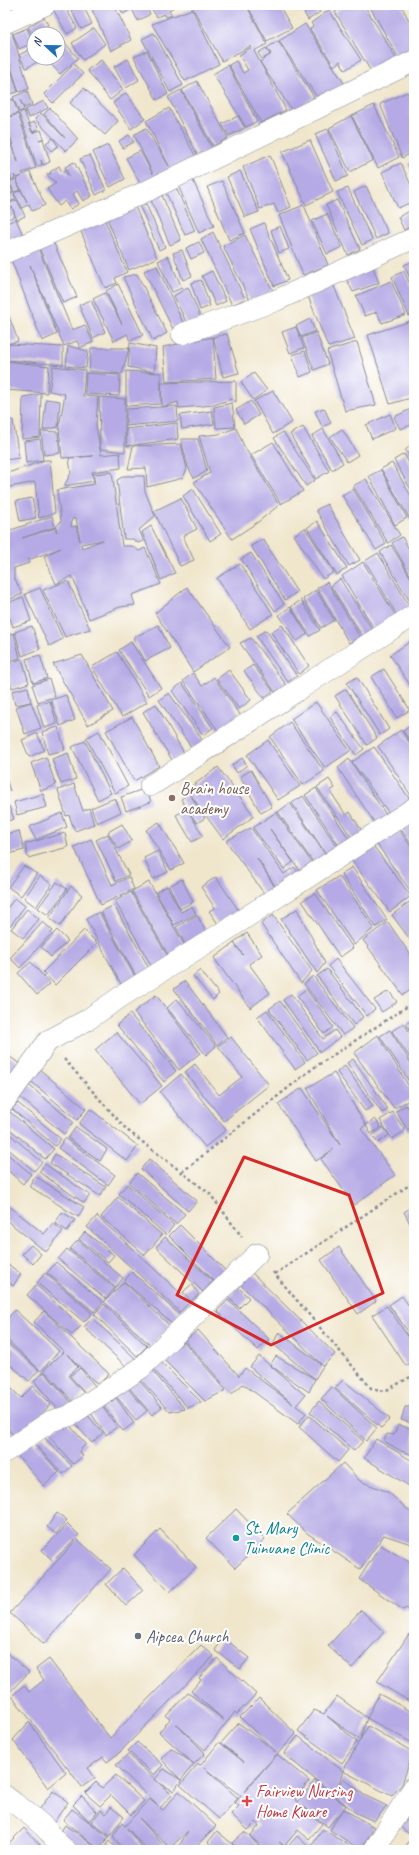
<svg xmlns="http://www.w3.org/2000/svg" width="419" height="1855" font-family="Caveat,sans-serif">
<rect width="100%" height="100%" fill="#fff"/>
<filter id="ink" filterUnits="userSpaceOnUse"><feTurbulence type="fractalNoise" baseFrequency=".025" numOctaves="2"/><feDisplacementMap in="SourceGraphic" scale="8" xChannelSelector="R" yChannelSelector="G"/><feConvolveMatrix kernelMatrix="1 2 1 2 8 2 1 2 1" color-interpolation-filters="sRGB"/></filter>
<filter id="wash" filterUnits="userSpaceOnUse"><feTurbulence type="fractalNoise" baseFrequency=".012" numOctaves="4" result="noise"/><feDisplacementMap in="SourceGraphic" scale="16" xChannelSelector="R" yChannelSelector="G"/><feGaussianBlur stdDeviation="0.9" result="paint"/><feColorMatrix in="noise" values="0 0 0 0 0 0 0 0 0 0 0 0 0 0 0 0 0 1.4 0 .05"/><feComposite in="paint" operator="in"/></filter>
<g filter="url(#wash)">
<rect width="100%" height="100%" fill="#f0e6cc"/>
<g id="blocks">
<!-- building -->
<g fill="#b5aae5" fill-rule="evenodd">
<path d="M5,5H14L18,14L5,19Z"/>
<path d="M60,5H64L77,28L67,34L53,9Z"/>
<path d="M69,5H83L92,24L81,29Z"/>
<path d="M90,5H114L131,40L111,51Z"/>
<path d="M118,5H145L150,14L138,21L132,9L123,14Z"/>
<path d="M149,5H177L169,10L172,15L166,17L164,14L157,17Z"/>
<path d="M191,5H229L231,8L236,5H246L267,44L254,51L286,110L261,123L229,65L236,61L243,73L248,70L239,55L252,47L251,46L222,61Z"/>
<path d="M247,5H279L292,28L267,41Z"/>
<path d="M300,5H316L320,12L308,20Z"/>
<path d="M345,5H364L396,58L372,73L335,12Z"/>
<path d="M369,5H401L414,30V51L399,59Z"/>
<path d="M192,9L219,64L185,81L152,24Z"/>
<path d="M329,10L361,60L345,70L340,61L334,66L310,29L313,26L311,23Z"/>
<path d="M44,17L48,25L32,35L28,27Z"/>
<path d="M305,24L344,83L319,100L279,41Z"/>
<path d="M27,28L33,43L19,49L13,34Z"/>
<path d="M94,28L105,44L83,60L72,43Z"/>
<path d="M11,29L29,89L19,92L7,55L18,92L10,94L5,78V31Z"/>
<path d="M154,33L183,85L170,92L142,39Z"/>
<path d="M278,41L314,97L293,112L260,62L271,54L267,48Z"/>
<path d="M65,43L78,58L60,74L51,64L63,55L58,49Z"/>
<path d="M34,47V58H45L26,68L19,55Z"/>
<path d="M266,48L270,55L262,59L258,53Z"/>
<path d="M147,51L168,94L157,100L134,57Z"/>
<path d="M128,59L139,80L126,88L114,67Z"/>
<path d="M101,60L123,90L110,100L87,70Z"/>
<path d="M74,64L83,74L53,103L44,94Z"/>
<path d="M228,65L257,121L246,127L213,74Z"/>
<path d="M197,81L228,138L213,146L182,90Z"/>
<path d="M84,88L118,121L105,135L70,103Z"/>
<path d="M181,90L212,148L198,156L168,97Z"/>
<path d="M27,91L32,105L24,108L20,99L24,110L19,112L13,97Z"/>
<path d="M407,92L414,110V152L402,158L380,104Z"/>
<path d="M126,93L145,119L131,129L113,103Z"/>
<path d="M13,99L18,113L5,118V102Z"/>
<path d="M44,101L48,108L29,118L25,110Z"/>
<path d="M374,105L399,157L378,168L352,116Z"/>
<path d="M50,108L78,139L66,151L35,119L41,113L65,138L44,114Z"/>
<path d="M169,108L196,157L142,187L126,158L140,151L153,174L134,135L146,128L169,166L146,121Z"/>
<path d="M24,111L32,133L41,130L44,138L39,140L43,139L50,162L43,165L41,160L42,165L37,166L19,113Z"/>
<path d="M18,114L36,168L22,173L23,175L30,172L45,205L32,211L29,204L22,208L14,193L21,190L27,202L16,179L22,176L16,178L14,175L15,178L12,180L7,167L9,166L7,167L5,163V149L11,146L18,162L5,119Z"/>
<path d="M238,116L245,128L229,136L222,124Z"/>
<path d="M351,116L373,160L350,172L329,128Z"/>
<path d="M35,122L39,129L33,132L29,124Z"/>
<path d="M328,129L348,176L336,181L315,134Z"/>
<path d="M8,133L12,146L5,148V134Z"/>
<path d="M129,135L134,142L123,148L119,141Z"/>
<path d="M53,138L58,146L51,151L46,143Z"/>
<path d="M310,140L333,192L306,205L282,152Z"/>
<path d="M108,145L125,179L110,187L93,152Z"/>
<path d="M90,155L106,190L96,195L80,159Z"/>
<path d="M270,155L291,207L278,213L274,204L260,209L243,167Z"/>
<path d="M414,161V178L408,164Z"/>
<path d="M74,162L92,196L83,201L77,191L73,194L79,204L70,209L65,201L59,206L47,189L56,183L46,174H51L50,172L59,166L62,172H65L69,176L65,167Z"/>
<path d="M401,163L414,192V201L398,208L382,172Z"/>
<path d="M5,167L11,180L5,183Z"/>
<path d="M240,171L259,212L245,217L227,177Z"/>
<path d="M190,174L214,226L199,233L176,181Z"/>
<path d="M16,179L20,190L14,192L9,182Z"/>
<path d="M222,181L245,233L229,240L207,187Z"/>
<path d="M9,182L13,192L6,195L5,184Z"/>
<path d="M174,183L195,231L185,235L164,188Z"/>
<path d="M366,186L388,233L376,239L354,192Z"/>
<path d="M348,188L372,240L362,245L337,192Z"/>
<path d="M13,193L16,199L9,202L6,196Z"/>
<path d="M161,193L181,240L170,245L150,198Z"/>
<path d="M17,200L25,216L17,220L12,207L15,216L5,220V205Z"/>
<path d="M337,200L360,249L348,255L326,205Z"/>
<path d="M133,202L157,258L129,270L105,214Z"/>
<path d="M146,204L165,247L159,250L140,207Z"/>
<path d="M304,205L328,265L303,275L279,215Z"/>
<path d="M414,209V225L404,230L398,217Z"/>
<path d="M327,214L342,247L327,254L312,221Z"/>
<path d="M103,216L127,272L115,278L117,283L105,288L79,227Z"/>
<path d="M16,219L26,242L5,252V224Z"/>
<path d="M264,223L288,280L274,286L250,229Z"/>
<path d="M280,226L289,249L279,253L271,230Z"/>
<path d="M213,232L245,299L232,305L201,239Z"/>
<path d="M245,235L273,291L251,302L223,246Z"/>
<path d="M52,239L77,297L63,303L38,245Z"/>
<path d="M199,242L204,253L191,259L186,248Z"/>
<path d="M36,243L72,330L85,325L93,342L80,348L77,341L64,346L30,265L57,334L42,341L9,254Z"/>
<path d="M182,250L192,276L183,280L173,253Z"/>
<path d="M168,256L182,288L172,292L158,261Z"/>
<path d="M414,261V287L404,265Z"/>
<path d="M371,262L379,283L353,292L344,274Z"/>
<path d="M157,266L184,325L174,331L144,271Z"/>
<path d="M212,271L226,301L216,306L202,276Z"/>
<path d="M404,271L414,293V314L409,316L392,277Z"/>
<path d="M137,274L167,333L153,341L123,277Z"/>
<path d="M201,280L210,306L200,310L191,283Z"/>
<path d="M332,281L355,339L328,347L306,291Z"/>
<path d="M391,281L406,315L382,323L377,312L365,316L356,296Z"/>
<path d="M118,284L143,335L130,341L127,334L114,341L93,299L105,293L122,324L106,291Z"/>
<path d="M188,287L202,321L189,328L174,296Z"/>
<path d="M91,300L105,332L93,338L79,305Z"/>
<path d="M5,305L18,341L8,344L63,347V365L7,360L8,344L5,345Z"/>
<path d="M310,319L315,331L301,337L296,326Z"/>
<path d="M414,320V397L390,404L368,335Z"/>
<path d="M296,327L304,348L290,353L282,332Z"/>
<path d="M316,332L328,364L314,370L302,338Z"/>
<path d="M227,334L239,373L223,377L213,337Z"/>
<path d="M213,337L216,379L166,382L163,347Z"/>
<path d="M357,342L376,405L345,411L327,351Z"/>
<path d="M130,343L156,348L154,372L128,367Z"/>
<path d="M68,346L88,351L86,368L66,366Z"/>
<path d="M91,348H129L122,374L89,371Z"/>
<path d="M305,351L312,372L300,377L292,355Z"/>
<path d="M5,361L49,366L47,393L5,390Z"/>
<path d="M53,366L85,370L83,396L98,397L96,425L101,455L120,453L121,468L92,472L94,481L64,486L71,473L69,458L93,456L62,458L59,427L65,394L49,391Z"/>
<path d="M126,371L161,373V404L126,406Z"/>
<path d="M86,373L120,375L119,396L85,394Z"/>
<path d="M254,373L267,390L253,400L241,382Z"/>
<path d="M236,381V402L231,399L214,405L179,408L178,402L162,407L161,383Z"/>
<path d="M273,391L292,422L273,434L254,401Z"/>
<path d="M41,394L40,437L22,439L23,397Z"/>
<path d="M99,397L125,399V452L100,449Z"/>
<path d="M46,399L60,401L58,427L43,430Z"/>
<path d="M251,401L259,415L244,424L236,410Z"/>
<path d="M232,403L235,427L216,428L214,407Z"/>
<path d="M177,406L178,421L126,426V409Z"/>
<path d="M324,408L331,423L322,427L315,411Z"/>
<path d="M411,409L414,416V424L400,429L394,417Z"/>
<path d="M212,411L214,424L182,429L180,415Z"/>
<path d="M390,414L396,428L372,439L366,425Z"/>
<path d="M13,420L19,458L5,460V421Z"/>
<path d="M177,423L178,439L127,446L126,429Z"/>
<path d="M303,427L329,471L316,479L290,434Z"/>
<path d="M236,428L244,446L279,505L258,522L232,539L194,482L210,473L199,436L219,434Z"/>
<path d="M323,429L343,463L332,470L312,436Z"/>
<path d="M342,429L358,455L347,462L330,437Z"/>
<path d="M41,431L58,432L60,453L44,455Z"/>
<path d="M283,432L315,480L306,486L274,438Z"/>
<path d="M40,439L43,460L26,463L24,441Z"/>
<path d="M181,439H198L207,471L194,478L188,467Z"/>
<path d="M414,441V455L412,457L405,451Z"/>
<path d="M273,442L303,491L281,504L251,455Z"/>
<path d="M181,444L187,469L183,478L147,487L146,468L128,469L133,446Z"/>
<path d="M404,454L414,472V495L394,460Z"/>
<path d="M45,460H50L55,513L39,518L35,482L5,488V474Z"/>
<path d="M392,463L414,501V522L412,523L381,469Z"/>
<path d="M381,470L407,518L395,525L369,476Z"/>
<path d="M112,472L122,546H132L139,551L145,548L161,584L132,595L135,605L120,607L89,619L72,576L56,584L44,556L61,548L28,560L29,563L14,568V577L22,594L7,601L5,598V532L52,516L55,527L22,538L55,528L57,532L56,527L61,521L57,490L95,484L93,474ZM76,518L80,541L76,526L71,527L72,519ZM103,540L82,548L81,544Z"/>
<path d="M124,476H144L145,491L155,516L139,530L144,541L138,543L133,539H124L117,480Z"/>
<path d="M366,479L400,535L388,543L353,486Z"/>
<path d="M193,489L221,534L210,541L183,496Z"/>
<path d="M353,489L386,544L376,550L342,495Z"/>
<path d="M32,498L36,518L20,521L16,501Z"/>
<path d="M181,498L197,529L183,536L194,560L180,566L154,511Z"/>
<path d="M327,504L360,560L349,566L316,510Z"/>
<path d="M317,521L347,568L337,575L307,528Z"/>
<path d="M151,526L175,573L161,580L142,532Z"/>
<path d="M305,528L334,572L323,579L294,535Z"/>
<path d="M402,537L414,558V582L392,543Z"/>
<path d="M263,539L297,592L285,600L251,546Z"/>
<path d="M391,545L414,583V603L412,605L380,552Z"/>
<path d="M251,553L284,604L275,611L241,559Z"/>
<path d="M378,553L410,607L397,615L365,561Z"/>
<path d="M363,562L397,618L376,632L342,576Z"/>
<path d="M240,564L273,614L250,629L217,578Z"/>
<path d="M340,579L372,629L362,636L331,586Z"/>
<path d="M68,581L90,629L65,637L43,590Z"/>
<path d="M327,582L360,637L349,643L317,588Z"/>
<path d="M187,587L230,647L193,672L155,613Z"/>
<path d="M40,588L63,639L49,646L25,594Z"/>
<path d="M316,590L334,620L321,628L303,599Z"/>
<path d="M23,597L31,621L13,627L5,604Z"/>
<path d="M301,600L320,630L310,636L291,607Z"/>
<path d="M290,607L307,634L297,641L279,615Z"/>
<path d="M158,625L170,648L145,661L133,638Z"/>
<path d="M282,625L309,666L299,674L271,632Z"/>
<path d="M32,626L40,649L22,656L15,632Z"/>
<path d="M266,630L297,676L288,682L256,636Z"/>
<path d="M14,633L20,658L5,662V636Z"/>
<path d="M251,638L287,686L275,692L240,643Z"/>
<path d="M414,639V691L390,655Z"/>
<path d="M131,642L161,688L149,696L119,650Z"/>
<path d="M117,652L147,702L122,717L92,667Z"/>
<path d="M40,655L47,678L33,683L26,659Z"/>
<path d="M82,655L113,711L88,725L53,664Z"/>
<path d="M22,659L29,683L12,688L5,664Z"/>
<path d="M253,665L273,691L264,698L244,671Z"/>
<path d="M384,669L410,710L397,718L371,677Z"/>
<path d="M229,670L251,700L239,709L217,679Z"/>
<path d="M193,673L202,686L214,677L243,719L221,735L183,681Z"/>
<path d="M357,677L389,729L380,735L347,683Z"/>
<path d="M49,679L55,697L38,702L32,685Z"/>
<path d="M182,683L213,728L203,735L172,691Z"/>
<path d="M28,687L31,702L15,705L12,691Z"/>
<path d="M346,689L377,738L367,745L335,696Z"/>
<path d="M169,693L206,745L195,753L159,700Z"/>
<path d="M66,695L75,720L60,726L51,700Z"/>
<path d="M50,701L57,724L44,728L37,705Z"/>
<path d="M31,702L41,728L25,734L16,707Z"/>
<path d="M316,702L350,751L325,768L291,719Z"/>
<path d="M156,704L184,753L172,760L143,712Z"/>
<path d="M337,712L364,749L356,755L330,717Z"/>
<path d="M132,717L159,766L134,781L106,731Z"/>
<path d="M290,722L324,771L303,785L270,737Z"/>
<path d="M414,723V747L403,731Z"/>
<path d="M58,727L65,750L48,754L42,732Z"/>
<path d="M401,730L414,749V800L378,746Z"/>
<path d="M99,731L128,786L115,793L86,738Z"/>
<path d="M37,733L44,750L29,757L22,740Z"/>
<path d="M268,740L300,786L278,800L247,755Z"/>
<path d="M85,741L111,793L98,800L72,747Z"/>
<path d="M374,747L411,801L391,816L352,762Z"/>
<path d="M68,753L76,779L61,784L52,759Z"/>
<path d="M46,757L56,785L41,791L31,763Z"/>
<path d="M242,758L247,765L237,773L232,765Z"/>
<path d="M349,759L387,816L376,825L338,768Z"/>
<path d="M218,767L254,816L223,839L187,790Z"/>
<path d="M251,770L272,807L261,813L240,777Z"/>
<path d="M5,775L10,791L5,793Z"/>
<path d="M329,779L335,788L330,791L346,815L350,812L364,834L354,841L317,787Z"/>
<path d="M74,784L83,811L89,808L94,824L75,831L69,815L66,816L58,790Z"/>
<path d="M146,788L151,802L126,811L121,797Z"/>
<path d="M316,788L351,842L341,849L305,795Z"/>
<path d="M189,793L205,818L197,823L190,814L203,836L192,842L176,815L187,809L181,799Z"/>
<path d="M43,794L47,807L17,815L14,802Z"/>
<path d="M303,796L339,849L328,857L292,803Z"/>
<path d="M115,798L121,812L97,823L91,808Z"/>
<path d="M290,803L327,857L315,865L278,812Z"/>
<path d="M9,806L14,819L5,822V808Z"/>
<path d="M276,812L315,867L303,875L270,829L293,862L284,869L253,828Z"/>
<path d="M62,813L67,827L36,840L29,827Z"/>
<path d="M414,817V848L400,828Z"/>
<path d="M159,822L184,863L171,870L146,830Z"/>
<path d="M122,824L132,841L118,849L108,832Z"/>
<path d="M251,828L284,874L294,867L299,874L277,889L257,858L276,889L266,896L226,841Z"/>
<path d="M398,828L414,851V896L376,843Z"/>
<path d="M19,831L24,850L5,855V835Z"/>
<path d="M65,833L68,847L28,858L25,844Z"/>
<path d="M108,834L129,875L116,881L96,840Z"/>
<path d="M91,839L112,885L129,877L134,889L101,905L74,847Z"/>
<path d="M371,843L411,896L390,912L350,858Z"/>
<path d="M158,851L168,872L153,879L144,858Z"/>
<path d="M24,866L37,874L21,896L8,887Z"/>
<path d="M352,867L387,920L376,927L341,874Z"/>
<path d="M40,876L52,884L36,907L24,898Z"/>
<path d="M339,876L374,928L354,945L317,890Z"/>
<path d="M216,877L239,911L219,925L209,911L215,908L201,887Z"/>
<path d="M182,879L193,902L180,909L169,886Z"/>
<path d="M57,882L67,889L48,915L38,908Z"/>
<path d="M149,882L187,950L171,960L132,891Z"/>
<path d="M71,886L82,895L60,926L49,918Z"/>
<path d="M167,886L181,912L192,906L196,914L174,925L156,892Z"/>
<path d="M131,892L169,959L153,969L115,901Z"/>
<path d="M315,893L353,948L340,957L302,901Z"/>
<path d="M15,898L25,906L10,926L5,921V911Z"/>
<path d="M409,902L414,908V945L392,915Z"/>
<path d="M114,905L151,972L138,980L101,912Z"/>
<path d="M27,909L39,919L23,938L11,929Z"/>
<path d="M297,909L325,963L317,973L281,919Z"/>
<path d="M99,912L137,980L123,988L86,919Z"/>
<path d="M197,915L210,939L188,950L176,927Z"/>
<path d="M273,915L312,971L301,983L261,924Z"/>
<path d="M43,922L53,931L20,968L10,958Z"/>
<path d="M388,922L414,960V988L403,995L363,940Z"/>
<path d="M57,930L68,941L51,957L41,947Z"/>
<path d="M84,930L97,943L55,985L43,972Z"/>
<path d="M247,933L262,955L249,964L270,993L250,1008L214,958L234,943L243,955L234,942Z"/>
<path d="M336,959L375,1009L367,1016L328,966Z"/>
<path d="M31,962L50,984L37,995L18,973Z"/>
<path d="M327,969L363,1017L354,1025L317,976Z"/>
<path d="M200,970L219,994L213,1000L193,976Z"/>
<path d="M313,976L353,1028L343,1035L304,984Z"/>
<path d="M185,981L227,1037L217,1045L174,989Z"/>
<path d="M306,989L333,1027L324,1034L297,996Z"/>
<path d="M389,991L397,1002L382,1012L374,1000Z"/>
<path d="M291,994L323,1039L335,1030L340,1037L320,1052L283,1000Z"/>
<path d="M156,995L200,1053L179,1070L134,1012Z"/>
<path d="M177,999L216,1046L206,1055L167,1008Z"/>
<path d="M280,1001L317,1053L307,1060L269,1009Z"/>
<path d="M267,1010L305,1062L295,1069L257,1017Z"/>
<path d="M130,1014L176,1071L164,1082L117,1025Z"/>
<path d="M414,1018V1035L406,1024Z"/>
<path d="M404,1023L414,1040V1064L392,1031Z"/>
<path d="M390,1030L414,1068V1089L380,1036Z"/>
<path d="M116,1032L162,1086L140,1104L95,1050Z"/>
<path d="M378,1035L414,1095V1098L394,1108L354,1053Z"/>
<path d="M231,1037L269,1085L224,1121L185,1072L195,1064L219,1095L242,1077L218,1046Z"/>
<path d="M9,1056L21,1065L5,1084V1061Z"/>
<path d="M353,1059L388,1109L382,1113L347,1063Z"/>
<path d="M345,1066L373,1106L365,1111L337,1072Z"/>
<path d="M37,1067L86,1109L77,1120L27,1078Z"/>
<path d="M334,1073L366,1125L361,1129L395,1175L354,1205L321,1159L334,1149L316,1161L278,1104L302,1088L340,1145L307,1088Z"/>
<path d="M181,1074L226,1130L205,1147L160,1092Z"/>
<path d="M25,1082L73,1122L64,1134L16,1094Z"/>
<path d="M18,1103L61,1139L55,1146L12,1109Z"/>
<path d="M406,1105L414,1118V1127L408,1131L396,1111Z"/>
<path d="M90,1109L138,1146L127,1161L79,1124Z"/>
<path d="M10,1112L54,1149L45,1159L5,1125V1118Z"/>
<path d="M393,1112L405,1131L392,1139L380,1120Z"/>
<path d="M375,1119L381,1127L371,1134L366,1125Z"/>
<path d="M76,1127L107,1149L100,1161L68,1138Z"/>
<path d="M383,1127L389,1135L378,1143L372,1136Z"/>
<path d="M5,1130L42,1162L34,1171L5,1146Z"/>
<path d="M65,1138L115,1175L108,1185L58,1148Z"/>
<path d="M5,1152L31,1174L23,1184L5,1168Z"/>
<path d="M55,1154L106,1187L100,1196L50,1163Z"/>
<path d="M149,1159L197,1201L188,1211L141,1169Z"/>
<path d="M45,1164L90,1195L84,1203L39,1172Z"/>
<path d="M137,1173L185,1214L176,1224L129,1183Z"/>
<path d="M35,1176L84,1207L78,1217L29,1186Z"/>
<path d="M127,1184L174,1225L166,1235L119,1194Z"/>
<path d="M118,1197L162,1235L145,1255L101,1217Z"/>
<path d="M8,1205L44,1234L53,1223L63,1231L46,1252L5,1219V1209Z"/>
<path d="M414,1206V1231L404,1212Z"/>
<path d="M62,1212L75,1220L67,1231L55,1223Z"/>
<path d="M97,1216L190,1302L180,1312L87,1227Z"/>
<path d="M180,1225L226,1271L215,1282L169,1236Z"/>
<path d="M85,1232L114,1255L108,1262L79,1239Z"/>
<path d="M165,1237L213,1281L203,1292L156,1247Z"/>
<path d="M78,1240L123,1278L116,1287L70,1249Z"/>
<path d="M31,1245L41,1254L33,1264L22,1254Z"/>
<path d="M339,1247L376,1301L358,1314L321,1260Z"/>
<path d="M67,1249L115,1288L106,1299L58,1259Z"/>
<path d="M5,1262L21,1274L13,1286L5,1280Z"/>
<path d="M56,1262L103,1302L94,1312L47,1273Z"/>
<path d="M249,1270L335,1354L323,1366L237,1281Z"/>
<path d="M132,1272L180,1315L172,1324L124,1281Z"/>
<path d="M45,1273L92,1313L84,1322L37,1283Z"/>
<path d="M124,1282L170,1326L151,1346L104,1302Z"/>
<path d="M192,1284L199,1294L191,1301L183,1292Z"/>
<path d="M36,1285L81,1326L72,1335L27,1295Z"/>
<path d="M238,1287L249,1298L239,1308L228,1297Z"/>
<path d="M402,1296L414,1313V1340L389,1305Z"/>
<path d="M228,1300L269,1339L258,1350L217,1311Z"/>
<path d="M104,1304L147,1346L137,1356L94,1314Z"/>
<path d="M387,1306L414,1345V1361L406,1366L372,1315Z"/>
<path d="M15,1310L59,1351L41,1371L5,1338V1321Z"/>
<path d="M44,1311L109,1374L98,1385L67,1354L78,1367L68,1376L84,1393L74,1403L44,1370L64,1352L34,1322Z"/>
<path d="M92,1318L137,1360L129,1369L84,1327Z"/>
<path d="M198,1330L239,1376L245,1368L293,1404L250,1367L259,1356L305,1395L296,1406L306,1413L298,1424L243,1384L232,1394L185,1341Z"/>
<path d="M279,1332L323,1366L315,1379L273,1344Z"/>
<path d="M5,1341L39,1370L29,1381L5,1360Z"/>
<path d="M184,1342L226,1390L205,1401L162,1358Z"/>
<path d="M276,1356L315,1379L309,1392L270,1365Z"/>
<path d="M161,1362L201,1402L188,1408L153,1369Z"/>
<path d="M80,1368L96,1387L87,1395L70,1376Z"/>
<path d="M150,1368L185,1409L170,1412L138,1377Z"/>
<path d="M44,1372L71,1402L60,1412L34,1381Z"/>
<path d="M137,1378L162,1407L152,1415L128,1386Z"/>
<path d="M343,1380L390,1419L381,1428L335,1388Z"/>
<path d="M5,1382L21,1398L33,1386L51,1404L18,1439L5,1427Z"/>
<path d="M126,1386L147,1411L136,1420L115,1395Z"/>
<path d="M332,1387L377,1428L366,1441L321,1399Z"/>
<path d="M116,1398L134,1423L123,1431L104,1407Z"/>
<path d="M414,1400V1424L401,1420L405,1407H409Z"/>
<path d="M98,1401L117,1427L106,1435L88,1409Z"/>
<path d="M319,1401L363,1441L354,1451L310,1412Z"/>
<path d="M83,1410L103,1433L92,1443L72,1420Z"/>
<path d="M309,1415L348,1450L338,1462L299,1427Z"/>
<path d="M65,1420L86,1444L79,1451L83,1456L73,1464L48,1435Z"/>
<path d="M398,1425L414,1429V1455L401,1451L384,1441L387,1434L394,1435Z"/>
<path d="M43,1436L72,1466L63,1474L35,1444Z"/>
<path d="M28,1438L59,1472L44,1486L13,1451Z"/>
<path d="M376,1439L414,1462V1489L364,1458Z"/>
<path d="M343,1463L360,1481L388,1492L414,1515V1545L384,1535L360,1569L307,1533L287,1514Z"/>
<path d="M236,1509L265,1539L235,1568L206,1538Z"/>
<path d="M57,1513L67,1520L56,1534L47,1527Z"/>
<path d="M68,1524L79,1535L53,1561L42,1550Z"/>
<path d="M160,1529L196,1567L170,1592L134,1555Z"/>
<path d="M77,1539L111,1569L44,1644L10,1613Z"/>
<path d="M381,1545L414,1565V1612L406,1608L403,1610L359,1579Z"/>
<path d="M123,1568L143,1590L126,1606L106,1584Z"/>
<path d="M361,1610L384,1632L352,1668L328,1646Z"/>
<path d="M409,1634L414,1638V1704L377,1682Z"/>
<path d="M224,1638L249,1658L240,1669L215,1650Z"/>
<path d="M201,1645L214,1656L120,1752L107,1762L103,1757L88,1768L95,1778L82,1787L12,1696L24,1685L29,1692L44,1680L36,1669L49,1659L110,1738Z"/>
<path d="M5,1651L29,1672L5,1697Z"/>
<path d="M217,1658L256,1694L237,1714L235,1712L205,1750L176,1724L205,1753L194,1764L159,1732L170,1719L166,1716L188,1693L224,1720L191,1691L201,1680L199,1678Z"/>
<path d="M379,1694L414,1713V1744L367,1718Z"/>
<path d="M337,1696L367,1718L360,1740L368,1726L413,1752L402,1784L392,1796L343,1771L360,1740L327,1716L357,1742L342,1763L298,1731L314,1710L324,1714Z"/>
<path d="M259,1698L296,1734L259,1774L244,1792L277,1754L309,1781L295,1799L298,1802L315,1780L346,1806L328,1827L303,1806L322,1824L309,1839L298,1830L284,1846L279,1842L286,1849L297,1836L310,1848L323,1829L356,1850H266L250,1836L259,1826L256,1822L248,1830L231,1814L239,1806L235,1803L241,1796L204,1768L238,1798L219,1819L180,1785L198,1764L201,1765L219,1742L244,1762L221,1743L239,1723L276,1752L240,1717Z"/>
<path d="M29,1722L66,1773L48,1788L13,1740Z"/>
<path d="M298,1736L343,1771L336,1792L343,1778L364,1795L387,1806L374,1821L356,1813L284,1754Z"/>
<path d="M137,1742L163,1765L154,1775L128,1751Z"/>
<path d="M171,1748L194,1764L181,1780L161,1759Z"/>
<path d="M128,1754L172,1795L160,1808L163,1810L179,1791L216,1826L192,1850H182L179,1846L188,1831L170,1848L139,1818L166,1848L147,1850L127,1828L144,1850H123L113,1836L122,1823L125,1826L149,1799L158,1806L116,1765Z"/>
<path d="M164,1769L181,1780L174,1791L154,1780Z"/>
<path d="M116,1775L144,1801L131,1815L111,1795L100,1806L85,1793L96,1782L102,1788Z"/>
<path d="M53,1791L68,1802L54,1822L38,1811Z"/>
<path d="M82,1796L97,1812L89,1821L73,1805Z"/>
<path d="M414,1806V1837L401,1828Z"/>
<path d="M111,1807L124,1817L110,1836L91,1822L101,1810L106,1814Z"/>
<path d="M72,1809L109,1837L99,1850H74L58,1836L65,1825L96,1847L63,1820Z"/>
<path d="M343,1809L374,1827L361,1850L330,1830Z"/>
<path d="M24,1828L45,1850H15L9,1843Z"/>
<path d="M217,1831L236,1847L233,1849L234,1850H215L208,1842Z"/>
<path d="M244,1832L250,1836L262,1850H239L232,1843Z"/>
<path d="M412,1838L414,1840V1850H402Z"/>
<path d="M109,1841L118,1850H103Z"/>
</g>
</g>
</g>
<g filter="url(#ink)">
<use href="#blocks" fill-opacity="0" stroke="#868a95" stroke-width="1"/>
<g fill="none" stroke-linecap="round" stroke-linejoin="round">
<defs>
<g id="minor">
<path d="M5,23L45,5"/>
<path d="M5,253L147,191L414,61"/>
<path d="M182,334L277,300L414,238"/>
<path d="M150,786C239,730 325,671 414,615"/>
<path d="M5,1101L48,1041L87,1020L122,996L222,933L414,808"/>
<path d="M5,1452L51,1421L69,1416L141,1368L257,1254"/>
<path d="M5,1796C19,1807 36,1818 49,1832C55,1839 58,1845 66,1850"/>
<path d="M374,1850L414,1787"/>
</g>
</defs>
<!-- minor casing -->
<use href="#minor" stroke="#868a95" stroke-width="22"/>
<!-- path -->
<g stroke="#868a95" stroke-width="2.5" stroke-dasharray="3 3" stroke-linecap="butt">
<path d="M64,1059L127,1130L210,1194L242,1237"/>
<path d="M182,1172L312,1069L414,1002"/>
<path d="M273,1272L371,1388L385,1391L414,1375"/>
<path d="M275,1274L414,1182"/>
</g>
<!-- minor -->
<use href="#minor" stroke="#fff" stroke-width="21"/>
</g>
</g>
<!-- marked area -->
<path fill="none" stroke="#d62828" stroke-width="3" stroke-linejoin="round" d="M244,1157L349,1195L383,1293L271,1345L177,1295Z"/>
<!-- markers -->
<circle fill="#8d6e63" stroke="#fff" stroke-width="1.5" cx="172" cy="798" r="4"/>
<circle fill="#0f9aa8" stroke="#fff" stroke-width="1.5" cx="236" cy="1538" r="4"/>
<circle fill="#6b7280" stroke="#fff" stroke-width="1.5" cx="138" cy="1636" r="4"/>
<path fill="#e0444e" stroke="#fff" stroke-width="1.5" d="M245 1795h4v4h4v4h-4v4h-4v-4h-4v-4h4z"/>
<g text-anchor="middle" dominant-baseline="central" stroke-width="4" stroke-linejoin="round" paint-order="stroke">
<!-- education labels -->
<g font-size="17" fill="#785e54" stroke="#fff" text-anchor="start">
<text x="180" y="788">Brain house<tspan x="180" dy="20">academy</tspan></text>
</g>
<!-- culture labels -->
<g font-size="17" fill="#0d838f" stroke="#fff" text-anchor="start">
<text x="244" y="1528">St. Mary<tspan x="244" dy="20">Tuinuane Clinic</tspan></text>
</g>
<!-- worship labels -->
<g font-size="17" fill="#5b616d" stroke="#fff" text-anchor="start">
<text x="146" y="1636">Aipcea Church</text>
</g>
<!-- health labels -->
<g font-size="17" fill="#be3a42" stroke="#fff" text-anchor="start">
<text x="256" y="1791">Fairview Nursing<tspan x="256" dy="20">Home Kware</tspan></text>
</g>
</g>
<!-- margin -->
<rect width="419" height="1855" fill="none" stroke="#fff" stroke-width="20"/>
<!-- north arrow -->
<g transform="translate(46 46) rotate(292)"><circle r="19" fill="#ffffff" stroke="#a4acbf"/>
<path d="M0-3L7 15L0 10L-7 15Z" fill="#1f6fb2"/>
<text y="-6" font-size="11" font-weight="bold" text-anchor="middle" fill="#1b2f5e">N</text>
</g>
</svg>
